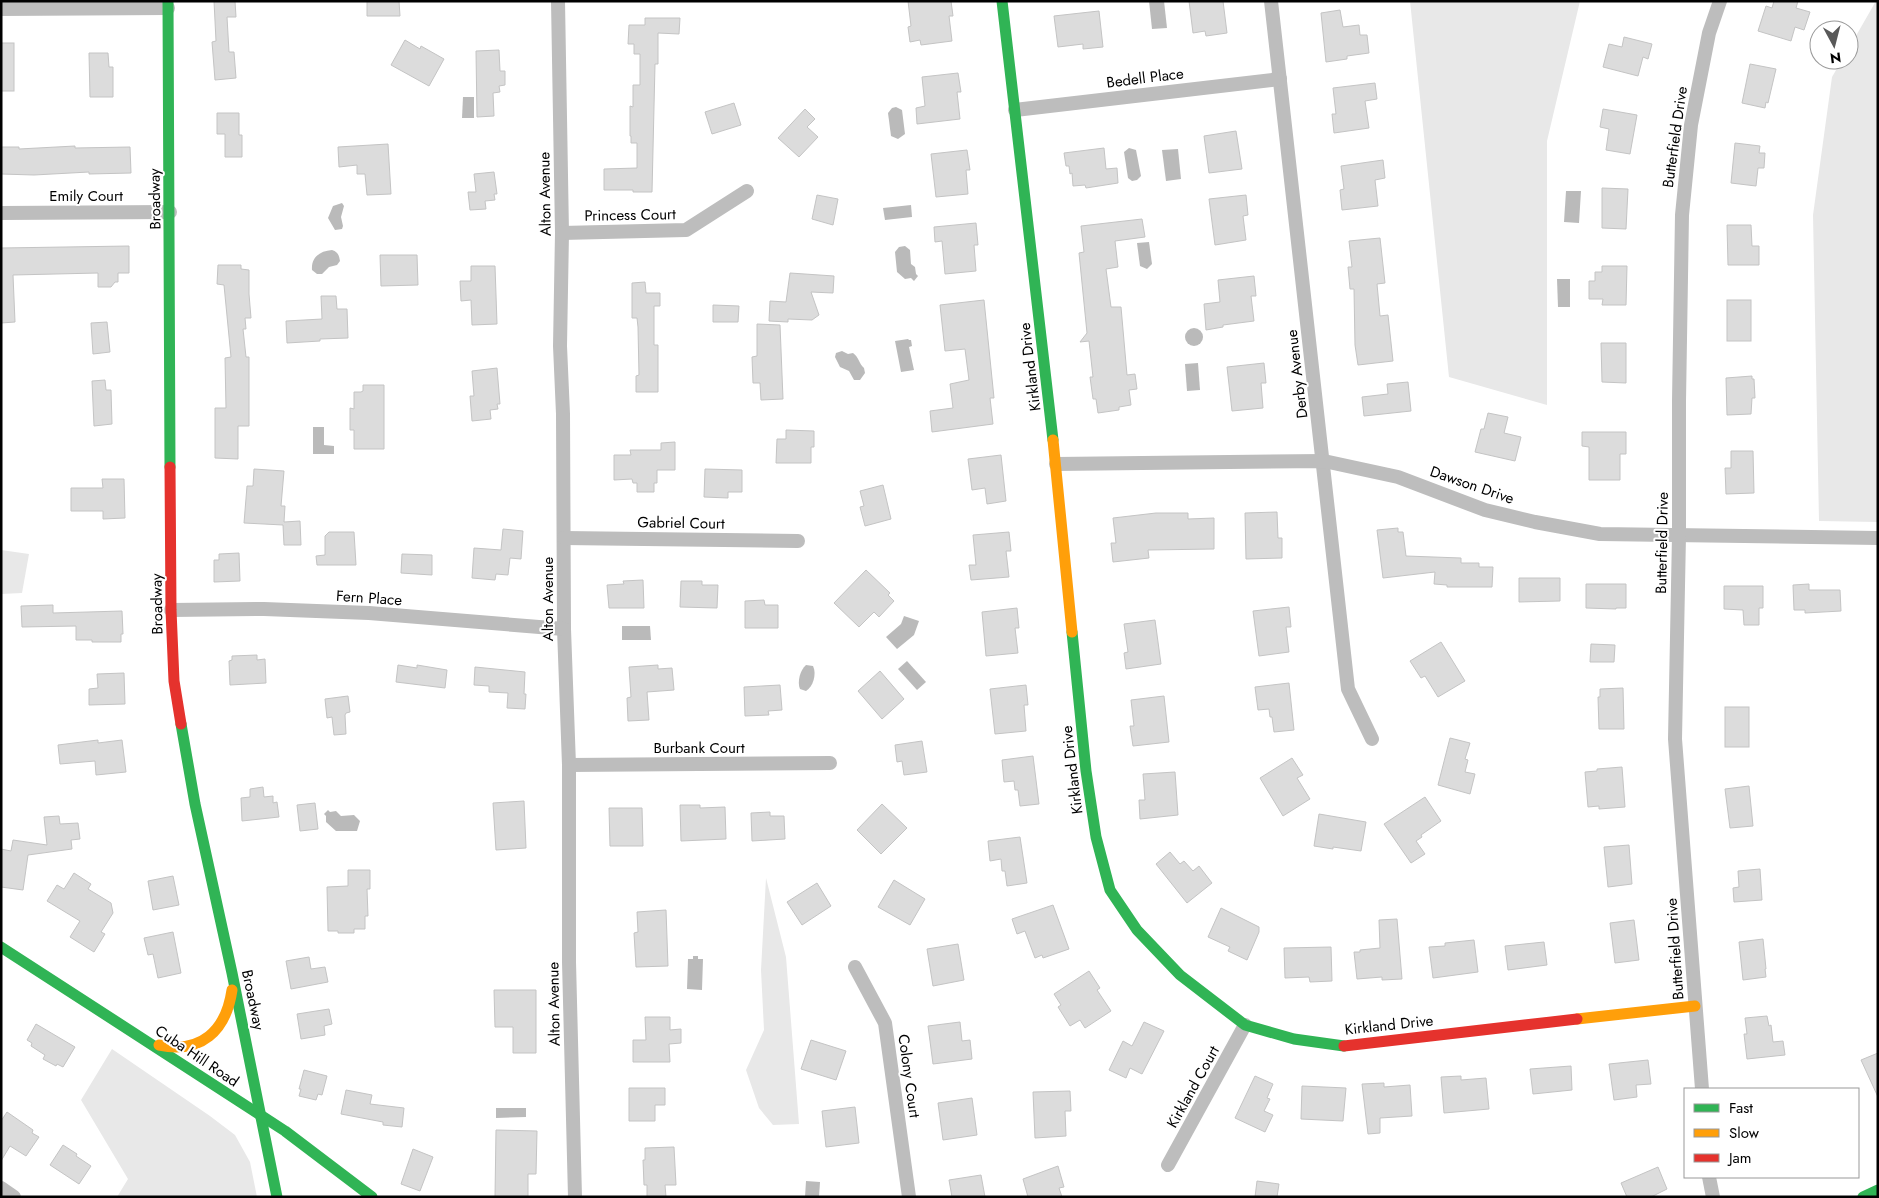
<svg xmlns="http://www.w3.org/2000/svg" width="1879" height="1198" font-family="Jost,sans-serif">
<rect width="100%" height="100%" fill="#fff"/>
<!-- green -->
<g fill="#e8e8e8">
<path d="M1410,1H1580L1547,141V405L1449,377Z"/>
<path d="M1876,1H1878V522L1819,521L1813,215L1832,77L1842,60H1849V48Z"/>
<path d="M1,550L29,554L22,593L1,594Z"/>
<path d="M766,878L786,957L799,1124L773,1125L759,1108L746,1070L764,1030L761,970Z"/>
<path d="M112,1049L210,1116L235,1135L250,1162L257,1197H117L128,1179L81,1100Z"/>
</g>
<!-- water -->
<g fill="#bababa">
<path d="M1149,1H1164L1167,28L1152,29Z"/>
<path d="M463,97H474V118H462Z"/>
<path d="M896,107L902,110L905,134L898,139L891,136L888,113L892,108Z"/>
<path d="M1129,148L1136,150L1141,176L1137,180L1132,181L1128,178L1124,152Z"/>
<path d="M1178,149L1181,179L1166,181L1162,150Z"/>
<path d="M1566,191H1581L1579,223L1564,222Z"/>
<path d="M342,203L344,206L341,217L343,226L342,229L335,230L328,218L333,206Z"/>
<path d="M911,205L912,217L885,220L883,208Z"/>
<path d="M1149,242L1152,264L1147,269L1140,266L1137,243Z"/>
<path d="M905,246L910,250L911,264L915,267L916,274L918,276L914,281L911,278L905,279L897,272L895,252L899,247Z"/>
<path d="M332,250C338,252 339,255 340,261L337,265L329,267L322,274H317L312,270C311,257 320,251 332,250Z"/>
<path d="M1557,279H1570V307H1558Z"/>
<circle cx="1194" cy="337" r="9"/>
<path d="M908,339L909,340H911L912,346L909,347L914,370L901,372L895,341Z"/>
<path d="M842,351L848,354L853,353C859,357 859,364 864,368L865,373L860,380H854L849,371L840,367L835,357L836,353Z"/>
<path d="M1198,363L1200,390L1187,391L1185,364Z"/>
<path d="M313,427H324V445L334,446V454H313Z"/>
<path d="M904,616L919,621L914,635L897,649L886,637L901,624Z"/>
<path d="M622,626H650L651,640H622Z"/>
<path d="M907,661L926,682L917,690L898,669Z"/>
<path d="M806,665L813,666C817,674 813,687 806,691L800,689C797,682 800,670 806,665Z"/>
<path d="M328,810L330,812L336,811L341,816L354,815L360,821L357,831H336L326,822V816L324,814Z"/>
<path d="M693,956H698V959H703L702,990L687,989L688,959H693Z"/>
<path d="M496,1108H526V1117L496,1118Z"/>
<path d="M806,1181L820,1182L819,1197H805Z"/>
</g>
<!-- building -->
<g fill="#dcdcdc" stroke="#c4c4c4">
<path d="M214,1H235L236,17H227L229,52H234L236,78L215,80L212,42L216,41Z"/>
<path d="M367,1H399L400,16H367Z"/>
<path d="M908,1H951L953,16H949L952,41L921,45L920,40L910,42L908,27L911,26Z"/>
<path d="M1189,1H1223L1227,33L1206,36L1205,31L1193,33Z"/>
<path d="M1774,1H1798L1796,8L1810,12L1804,30L1795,27L1791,41L1758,31L1766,6L1772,8Z"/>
<path d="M1340,10L1343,27L1359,25L1360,35H1367L1369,53L1347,56V59L1326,62L1321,13Z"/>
<path d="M1099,11L1103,47L1083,49V44L1058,47L1054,16Z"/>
<path d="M645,18H680L679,34L658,33V64H655L652,192H633V190H604V169L637,168V143H631V136H630V106L633,107V85H640V54H634V44H628L629,25H645Z"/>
<path d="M1624,37L1652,44L1648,59L1643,57L1638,76L1603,67L1609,44L1622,47Z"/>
<path d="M405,40L420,49L421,46L444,59L429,86L391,65Z"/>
<rect x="1" y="43" width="13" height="48"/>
<path d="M499,50L500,71H505V85L499,86L500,92L493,93L494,116L477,117L476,51Z"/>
<path d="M89,53H108L109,67H113V97H90Z"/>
<path d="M1750,64L1776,69L1768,103L1766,102L1765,108L1742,103Z"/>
<path d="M958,73L961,92H957L960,119L917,124L916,108L925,106L922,77Z"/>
<path d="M1375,83L1377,99L1365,101L1369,128L1334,133L1332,114H1336L1333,88Z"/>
<path d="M734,103L741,125L712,134L705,112Z"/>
<path d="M805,109L815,119L807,127L818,137L799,157L778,138Z"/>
<path d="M1603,109L1637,115L1630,154L1606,150L1609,129L1600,127Z"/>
<path d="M217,113H239V135H242V157H225V134H217Z"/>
<path d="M1236,131L1242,169L1209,173L1204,136Z"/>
<path d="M1735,143L1760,146L1759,153H1765L1764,168H1758L1756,186L1731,183Z"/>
<path d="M388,144L391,194L367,195L365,174H357V165L339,167L338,147Z"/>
<path d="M75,146V148L130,147L131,173L89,174V172L34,175L1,174V147H19V149Z"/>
<path d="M1104,148L1106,169L1117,168L1118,183L1086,188L1085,185L1073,186L1072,173L1070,174L1069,166H1066L1064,153Z"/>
<path d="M967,150L970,170H966L968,194L936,197L931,154Z"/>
<path d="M1383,160L1385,178L1375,180L1378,206L1342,210L1340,190L1344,189L1341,166Z"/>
<path d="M494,172L497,194H494L495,200L485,201L486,209L470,210L468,192H476L474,174Z"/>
<path d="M1602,188L1628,189L1626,229L1602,228Z"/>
<path d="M817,195L838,199L833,225L812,219Z"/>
<path d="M1246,195L1248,215L1243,216L1246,240L1215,245L1209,199Z"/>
<path d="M1142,219L1145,237L1115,241L1118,267L1106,269L1111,307H1121L1127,375L1135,374L1137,389L1129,390L1131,405L1119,407V410L1098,413L1096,399H1093L1090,377H1093L1089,341L1080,342L1087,333L1079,253L1084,252L1081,226Z"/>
<path d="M976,223L978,245H974L976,271L945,274L942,241L935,242L934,227Z"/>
<path d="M1727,225H1751L1752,246H1759V265H1728Z"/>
<path d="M1380,238L1385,283L1377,284L1380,316L1388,315L1393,361L1358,365L1355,345L1354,289H1350L1348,267H1352L1349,241Z"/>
<path d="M129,246V273H118V282H115L111,287H98V273L13,275L15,322L1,323V248Z"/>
<path d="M380,255H417L418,285L381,286Z"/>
<path d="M218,265H241V269L249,270V294L251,318H245L246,329H243L246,357H249V426H238V459L215,458V408H226L225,358L231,357L224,285L217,284Z"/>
<path d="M471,266H495L497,324L472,325L471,300L461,301L460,281H471Z"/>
<path d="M1602,266H1627L1626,305H1602L1603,299H1589V281H1595V272H1602Z"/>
<path d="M790,273L834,276L833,293L811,292L819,315L812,320L788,319V322L769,321L770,301L786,302Z"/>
<path d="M1254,276L1256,296H1251L1254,321L1223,325V327L1206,330L1204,304L1220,302L1218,280Z"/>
<path d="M645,282L646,293H660V306H654V345H658V392H636V376L639,375L638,327L637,318H632V283Z"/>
<path d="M321,296H336L337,309H347L348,338L320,339V341L287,343L286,321L322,319Z"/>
<path d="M984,300L994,398H990L993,424L932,432L930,411L953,408L950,384L969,380L965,349L945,351L940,305Z"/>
<rect x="1727" y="300" width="24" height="41"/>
<path d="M713,305L739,306L738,322H713Z"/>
<path d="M107,322L110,352L93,354L91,323Z"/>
<path d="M757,324L780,325L783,399L761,400L760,383H753L752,357L757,356Z"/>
<path d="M1601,343H1626V383L1602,382Z"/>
<path d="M1264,363L1266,383H1261L1263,408L1232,411L1227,367Z"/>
<path d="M497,368L500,404H497L498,409L490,410L491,419L472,421L470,396H474L472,371Z"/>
<path d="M1752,376V379H1754L1755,398H1752L1751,414L1727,415L1726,378Z"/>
<path d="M105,380L106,390H111L112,424L94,426L92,381Z"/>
<path d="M1408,382L1411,411L1364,416L1362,397L1388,394L1387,384Z"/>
<path d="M363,385H384V449H354V430H350V408L354,409V392H361L363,391Z"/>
<path d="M1488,413L1508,417L1504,433L1521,437L1515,461L1475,452L1481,429H1484Z"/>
<path d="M786,430L814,431V447H811V463H776L777,439H786Z"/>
<path d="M1582,432H1626V454H1620V480H1589V447L1582,446Z"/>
<path d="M675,442V470H657V483H654V492H637V483H633L632,479L614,480V455H631L630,450H661V443Z"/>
<path d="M1731,451H1753L1754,493L1726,494L1725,468H1731Z"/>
<path d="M1001,455L1006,501L987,504L985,488L972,490L968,459Z"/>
<path d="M254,469L284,471L281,506H285L284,522L300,521L301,545H284L283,525L244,523L247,486H253Z"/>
<path d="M705,469L742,470V492H728V498L704,497Z"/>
<path d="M102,479H124L125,518L103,519V511H71V488H103Z"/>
<path d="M883,485L891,519L865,526L860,507L864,506L860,491Z"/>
<path d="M1277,512L1278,538H1282V558L1246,559L1245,513Z"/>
<path d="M1156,513H1188V519L1214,518V549L1148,550L1149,558L1113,562L1111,543H1116L1113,518Z"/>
<path d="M1398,528V532H1403L1406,556L1461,558V563H1479V567H1493L1492,587H1447V585L1434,584L1435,572L1383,578L1377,530Z"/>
<path d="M503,529L523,531L521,559L510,558L508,575L496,574L495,580L472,578L474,548L501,550Z"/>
<path d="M329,532H354L356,565H317L316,556L325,555V536Z"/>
<path d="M1009,532L1011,551H1006L1009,577L971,580L969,565H976L973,535Z"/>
<path d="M239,553L240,581L214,582V560H219V554Z"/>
<path d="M402,554L432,555V575L401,573Z"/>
<path d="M866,570L890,593L888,595L894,601L879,617L874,612L859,627L834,603Z"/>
<path d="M1519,578H1560V601L1519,602Z"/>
<path d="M643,580L644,608H609L607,585L624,584L623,581Z"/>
<path d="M681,581H702V585H718L717,608L680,607Z"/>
<path d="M1586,584H1626V608H1616V609L1586,608Z"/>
<path d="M1809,584V590H1840L1841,611L1805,613V610H1794L1793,585Z"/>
<path d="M1724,586H1763V608H1759V625H1744L1743,610L1724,609Z"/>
<path d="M764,600L765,605H778V628H745V601Z"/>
<path d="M53,605V613L122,611L123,634H121V642H92V640H76V626L22,627L21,606Z"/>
<path d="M1289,607L1291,627H1286L1289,652L1259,656L1253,611Z"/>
<path d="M1017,608L1019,628H1015L1018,653L986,656L982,612Z"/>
<path d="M1155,620L1161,664L1126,669L1124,653L1128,652L1124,624Z"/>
<path d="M1441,642L1465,681L1438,697L1425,676L1421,678L1410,661Z"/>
<path d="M1591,644L1615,645L1614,662H1590Z"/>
<path d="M257,655V660L265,659L266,683L230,685L229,661L232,660V656Z"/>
<path d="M398,665L417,668V665L447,670L445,688L396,682Z"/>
<path d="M658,665V669L672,668L674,690L647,692L649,720L628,721L627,698L631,697L629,667Z"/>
<path d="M475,667L525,672L524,694H526L525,709L507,708L508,693L489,692V686L474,685Z"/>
<path d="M880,671L904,699L882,719L858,691Z"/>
<path d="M124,673L125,704L89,705V689L98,688L97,674Z"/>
<path d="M1289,683L1294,730L1274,732L1272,717H1270L1269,709L1258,710L1255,687Z"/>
<path d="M780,685L782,710L768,711L769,715L745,716L744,687Z"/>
<path d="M1026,685L1028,705H1024L1026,731L995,734L990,689Z"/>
<path d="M1623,688L1624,729H1599L1598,697H1600V689Z"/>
<path d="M348,696L350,712L346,713L345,715L346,734L334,735L332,717L327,718L325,699Z"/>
<path d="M1164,696L1169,742L1133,746L1130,726H1134L1131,700Z"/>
<rect x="1725" y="707" width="24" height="40"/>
<path d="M1450,738L1470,743L1465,759L1468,760L1465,772L1475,774L1470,794L1438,785Z"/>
<path d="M98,740V743L122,740L126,772L96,775L95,761L60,764L58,745Z"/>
<path d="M922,741L927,772L904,775L902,761L897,762L895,745Z"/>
<path d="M1033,756L1039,804L1020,806L1018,790H1015L1014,781L1004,782L1002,760Z"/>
<path d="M1292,758L1303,775L1297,778L1310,799L1283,816L1260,778Z"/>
<path d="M1622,767L1625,807L1599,809V806L1588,807L1585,772L1597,771V769Z"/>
<path d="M1175,772L1178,815L1140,819L1139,800H1145L1143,774Z"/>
<path d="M1749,786L1753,826L1730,828L1725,789Z"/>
<path d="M263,787L264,797L273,796V803L277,802L279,817L242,821L241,798L250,797V789Z"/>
<path d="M1425,797L1441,821L1421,835L1422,837L1416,841L1425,854L1411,863L1384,824Z"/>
<path d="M524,801L526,848L496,850L493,803Z"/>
<path d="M315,803L318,829L300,831L297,805Z"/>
<path d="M882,804L907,828L881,854L857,830Z"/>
<path d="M680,805H700V808L725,807L726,839L681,841Z"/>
<path d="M609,808H642L643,846H610Z"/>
<path d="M770,812V816H784L785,839L752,841L751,813Z"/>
<path d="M1319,814L1366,822L1361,851L1333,847V849L1314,846Z"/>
<path d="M59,816L60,824L78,823L80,839L71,840L72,849L28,855L23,890L1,887V849L11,851L13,840L47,845L44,817Z"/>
<path d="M1020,837L1027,883L1007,886L1005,871H1002L1001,859L990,861L988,841Z"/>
<path d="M1629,845L1632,884L1608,887L1604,847Z"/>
<path d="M1170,852L1180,864L1184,861L1193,871L1199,866L1212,883L1187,903L1156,864Z"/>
<path d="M1760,869L1762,900L1734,902L1733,888L1739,887L1738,871Z"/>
<path d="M348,870H370V889H367L368,916H365V929H354V933H338V931H328L327,887L348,886Z"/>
<path d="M74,873L91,884L88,889L111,903L113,913L101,932L105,934L94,952L70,937L80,921L47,901L57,885L64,889Z"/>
<path d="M173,876L179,905L153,910L148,881Z"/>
<path d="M894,880L925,899L910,925L878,907Z"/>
<path d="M817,883L831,906L802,925L787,902Z"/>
<path d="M1053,905L1069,949L1043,958L1042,955L1035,958L1025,931L1017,934L1012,919Z"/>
<path d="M1221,908L1259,927V932L1247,960L1228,951L1230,947L1208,937Z"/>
<path d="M666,910L668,966L636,967L634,933L638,932L637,912Z"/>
<path d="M1397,919L1402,979L1382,980V977L1357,979L1354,952H1360V950L1380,948L1379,920Z"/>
<path d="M1634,920L1639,960L1615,963L1610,923Z"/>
<path d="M173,932L181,973L158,978L153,954L148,955L144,938Z"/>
<path d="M1763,939L1766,969H1765L1766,977L1743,980L1739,942Z"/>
<path d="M1474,940L1478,972L1433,978L1429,947L1445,946V943Z"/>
<path d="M1544,942L1547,965L1508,970L1505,946Z"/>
<path d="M958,944L964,980L933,986L927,949Z"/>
<path d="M1331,947L1332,981L1310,982L1309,977L1285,978L1284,948Z"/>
<path d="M309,957L311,969L325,967L328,982L291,989L286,961Z"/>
<path d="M1089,971L1100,988L1097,990L1111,1011L1085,1028L1080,1020L1070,1026L1058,1007L1061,1005L1054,994Z"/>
<path d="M494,990H536V1053H513V1027H495Z"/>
<path d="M329,1009L332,1024L324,1026L325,1035L301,1039L297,1014Z"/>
<path d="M1767,1016L1769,1026L1771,1025L1773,1042L1783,1041L1785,1055L1747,1059L1744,1034H1747L1745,1018Z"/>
<path d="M645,1017H670V1030L681,1029V1043L669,1044L670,1062H633V1040H646Z"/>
<path d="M960,1022L962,1041L970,1040L972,1059L933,1064L928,1026Z"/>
<path d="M1144,1022L1164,1031L1142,1074L1130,1068L1126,1078L1109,1070L1123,1041L1132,1046Z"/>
<path d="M36,1024L75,1047L63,1067L57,1064L56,1066L43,1059L45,1055L31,1046L32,1043L27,1040Z"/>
<path d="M811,1040L846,1051L836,1080L801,1069Z"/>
<path d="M1878,1053V1097L1861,1060Z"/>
<path d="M1648,1060L1651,1084L1636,1085L1637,1097L1614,1100L1609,1064Z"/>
<path d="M1571,1066L1572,1090L1533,1094L1530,1069Z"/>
<path d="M304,1070L327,1076L322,1095L318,1094L316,1100L299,1096L301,1089H299Z"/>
<path d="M1255,1076L1273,1084L1267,1098L1270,1099L1264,1111L1273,1115L1265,1132L1235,1118Z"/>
<path d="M1461,1076V1080L1486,1078L1489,1109L1444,1113L1441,1077Z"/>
<path d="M1384,1083V1087L1410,1085L1412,1116L1380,1118V1133L1368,1134L1362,1084Z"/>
<path d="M1302,1086L1346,1088L1343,1121L1301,1119Z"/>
<path d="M629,1088H665V1105H655V1121H629Z"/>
<path d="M346,1090L372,1095L370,1104L404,1108L402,1127L383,1125V1122L341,1114Z"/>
<path d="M1070,1091L1071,1111H1065L1066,1136L1035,1138L1033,1092Z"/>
<path d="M972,1098L977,1135L943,1140L938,1103Z"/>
<path d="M855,1107L859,1143L826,1147L822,1111Z"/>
<path d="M7,1112L33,1130L32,1133L39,1137L26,1156L10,1146L1,1161V1121Z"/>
<path d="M496,1130L537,1131L536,1174H528V1197H495Z"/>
<path d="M63,1145L77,1154L76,1156L91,1166L79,1184L50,1165Z"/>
<path d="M674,1147L676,1185H665L666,1197H647V1185H644L643,1160H645V1148Z"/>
<path d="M413,1149L433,1157L420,1191L401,1184Z"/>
<path d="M1058,1166L1064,1187L1059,1188L1062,1197H1028L1023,1179Z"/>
<path d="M1658,1167L1667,1189L1651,1197H1627L1621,1183Z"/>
<path d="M981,1175L985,1197H952L949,1180Z"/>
<path d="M1257,1181L1279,1184L1277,1197H1255Z"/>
</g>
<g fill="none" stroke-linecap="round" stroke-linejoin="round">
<!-- street -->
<g stroke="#bdbdbd" stroke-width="14">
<path d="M558,1L562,233L560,346L563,414L564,629L569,765V962L575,1197"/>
<path d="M1271,1L1348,689L1372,739"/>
<path d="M1,9L168,8"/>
<path d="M1015,110L1280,79"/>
<path d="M1,213L170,212"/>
<path d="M562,233L686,230L747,191"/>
<path d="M1056,464L1324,461L1398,477L1485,510L1535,522L1600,534L1878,538"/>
<path d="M564,538L798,541"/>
<path d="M171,610L264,609L369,613L564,629"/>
<path d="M569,765L830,763"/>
<path d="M855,967L885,1023L909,1197"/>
<path d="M1702,1089L1675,739L1679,535V401L1682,215L1691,125L1709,33L1720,1"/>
<path d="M1168,1165L1245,1025"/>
<path d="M1709,1177L1713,1197"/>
<path d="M1,1188L14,1197"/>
</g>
<!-- fast -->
<g stroke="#30b455" stroke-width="11">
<path d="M168,1L170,467"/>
<path d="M1002,1L1053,440"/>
<path d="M1072,632L1086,771L1096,837L1110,890L1137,930L1180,975L1245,1025L1294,1039L1344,1046"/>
<path d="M181,724L195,804L232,973L277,1197"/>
<path d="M1,947L285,1131L372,1197"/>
<path d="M1863,1197L1878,1190"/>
</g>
<!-- slow -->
<g stroke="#ff9f0a" stroke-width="11">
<path d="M1053,440L1072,632"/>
<path d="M1577,1019L1695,1006"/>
<path d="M159,1045C201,1054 226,1031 232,990"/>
</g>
<!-- jam -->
<g stroke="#e5322d" stroke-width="11">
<path d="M170,467L171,610L174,681L181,724"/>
<path d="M1344,1046L1577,1019"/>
</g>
</g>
<g text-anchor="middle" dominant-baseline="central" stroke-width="4" stroke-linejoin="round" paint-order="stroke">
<!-- street labels -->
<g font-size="15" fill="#000" stroke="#fff">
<text transform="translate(1145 78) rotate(-7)">Bedell Place</text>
<text transform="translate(1675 137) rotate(-82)">Butterfield Drive</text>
<text transform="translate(545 194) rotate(-91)">Alton Avenue</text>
<text x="86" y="196">Emily Court</text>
<text transform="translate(155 199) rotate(-91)">Broadway</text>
<text transform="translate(630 215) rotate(-1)">Princess Court</text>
<text transform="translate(1030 367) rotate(-97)">Kirkland Drive</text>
<text transform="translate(1297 374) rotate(-97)">Derby Avenue</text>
<text transform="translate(1472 485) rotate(19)">Dawson Drive</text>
<text transform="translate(681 523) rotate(1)">Gabriel Court</text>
<text transform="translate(1662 543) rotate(-89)">Butterfield Drive</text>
<text transform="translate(369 598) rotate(4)">Fern Place</text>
<text transform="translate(548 599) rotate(-90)">Alton Avenue</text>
<text transform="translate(157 604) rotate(-91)">Broadway</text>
<text x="699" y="748">Burbank Court</text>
<text transform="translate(1072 770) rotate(-97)">Kirkland Drive</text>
<text transform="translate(1675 949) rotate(-94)">Butterfield Drive</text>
<text transform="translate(253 1000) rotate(78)">Broadway</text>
<text transform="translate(554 1004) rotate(-91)">Alton Avenue</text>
<text transform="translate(1389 1025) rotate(-6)">Kirkland Drive</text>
<text transform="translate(197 1056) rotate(34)">Cuba Hill Road</text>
<text transform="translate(909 1076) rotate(82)">Colony Court</text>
<text transform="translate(1193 1087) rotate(-61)">Kirkland Court</text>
</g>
</g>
<!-- border -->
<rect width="1879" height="1198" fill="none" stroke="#000000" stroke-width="5"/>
<!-- legend -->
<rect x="1684" y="1088" width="175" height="90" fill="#ffffff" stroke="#999999"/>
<rect x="1694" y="1104" width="25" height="8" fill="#30b455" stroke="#999999"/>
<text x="1729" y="1113" font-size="15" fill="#000000">Fast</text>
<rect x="1694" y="1129" width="25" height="8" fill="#ff9f0a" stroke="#999999"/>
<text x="1729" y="1138" font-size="15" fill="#000000">Slow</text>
<rect x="1694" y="1154" width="25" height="8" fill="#e5322d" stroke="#999999"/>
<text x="1729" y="1163" font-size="15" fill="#000000">Jam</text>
<!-- north arrow -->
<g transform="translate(1834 45) rotate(173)"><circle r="24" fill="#ffffff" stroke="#999999"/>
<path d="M0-4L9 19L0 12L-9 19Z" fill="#595959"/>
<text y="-8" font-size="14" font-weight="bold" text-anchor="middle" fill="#000000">N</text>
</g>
</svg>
